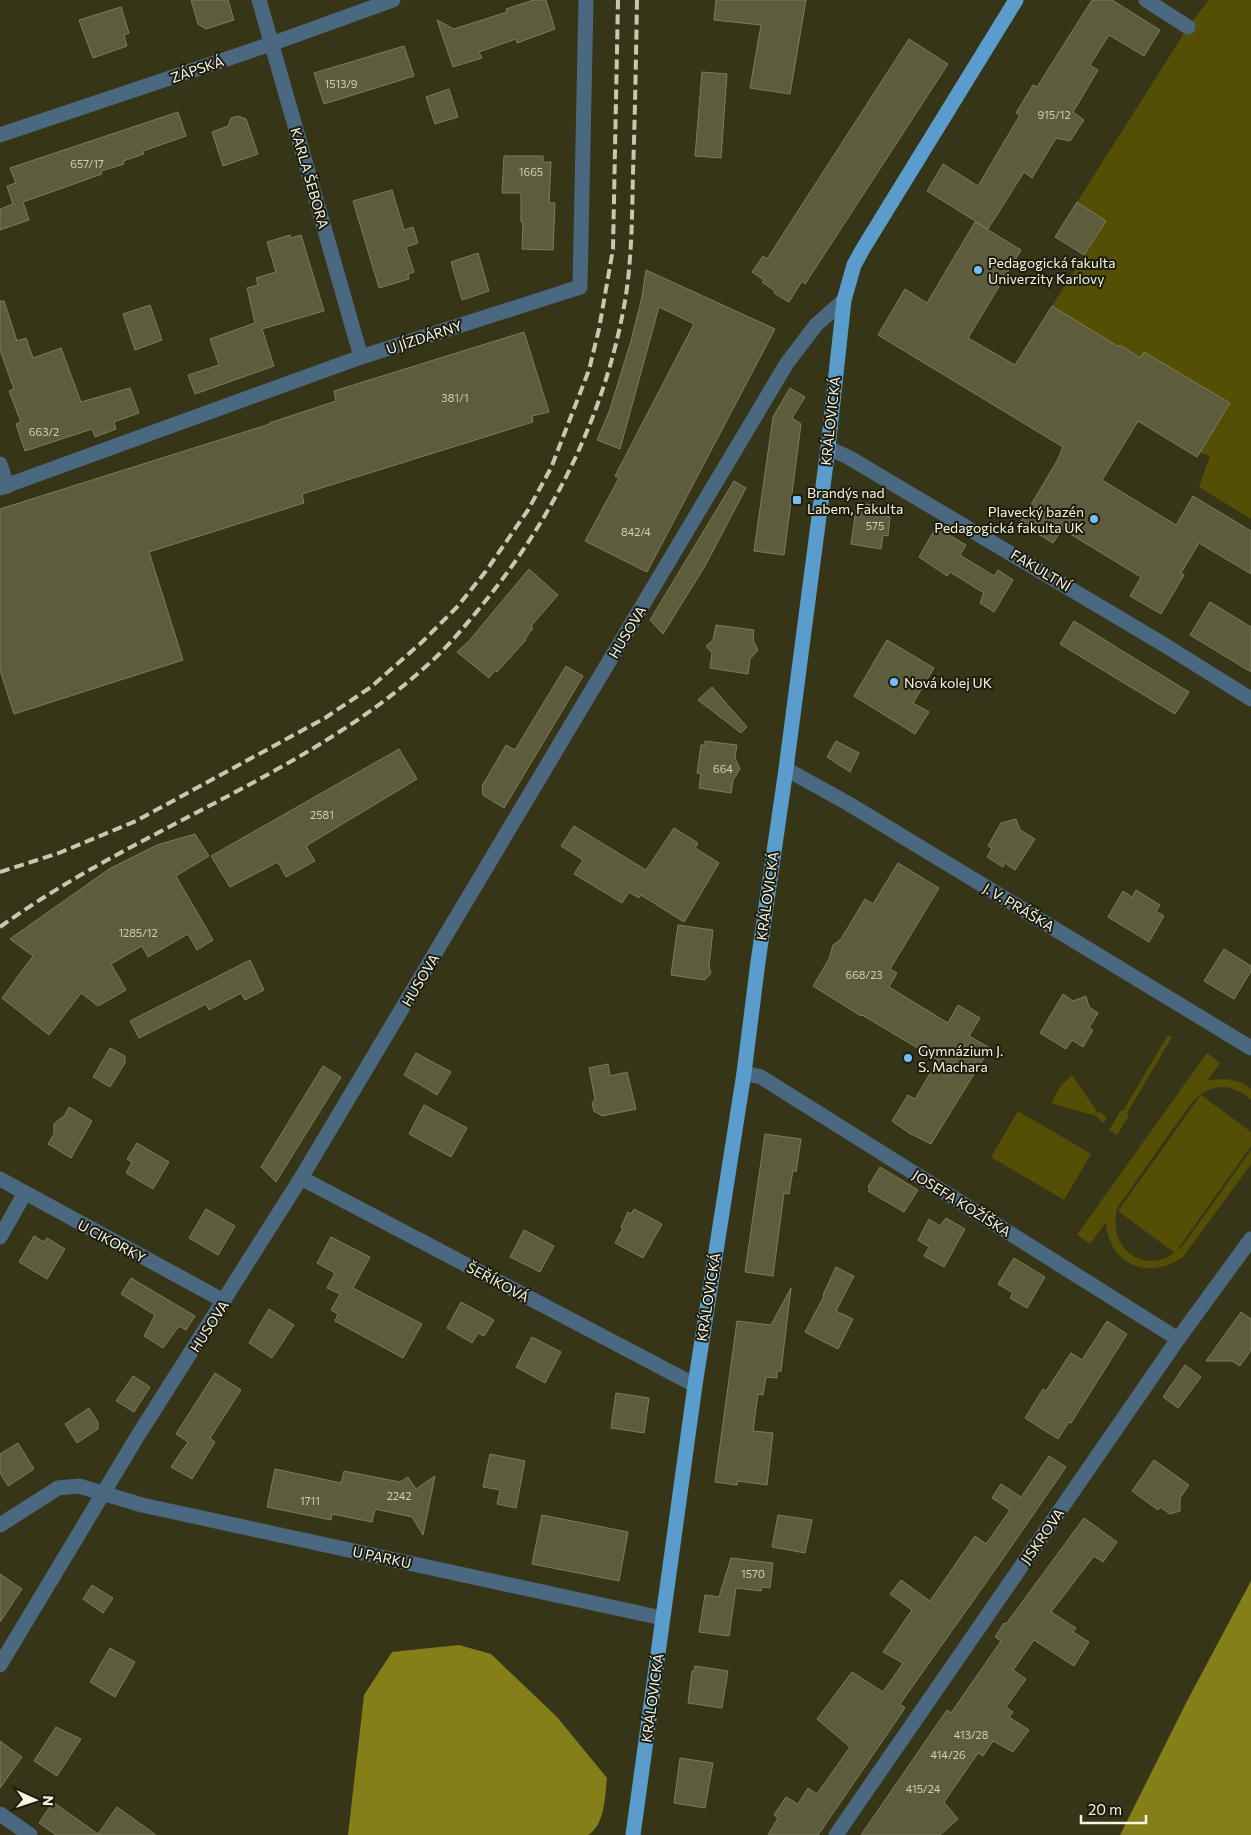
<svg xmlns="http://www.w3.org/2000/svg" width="1251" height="1835" font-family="Commissioner,sans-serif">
<rect width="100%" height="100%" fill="#373517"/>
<!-- green -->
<g fill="#544f04">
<path d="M1209,0H1251V519L1199,487L1210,456L1198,452L1230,404L1144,352L1141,359L1120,345L1082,406L1104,339L1052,306L1106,221L1077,203L1055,237L1188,27Z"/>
<path d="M1168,1035L1172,1037L1127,1113L1129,1115L1117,1135L1109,1130L1121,1110L1123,1111Z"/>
<path d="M1207,1053L1220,1063L1207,1081C1222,1078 1238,1078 1251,1089V1100C1231,1082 1211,1083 1192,1102L1117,1208C1106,1254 1153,1280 1184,1244L1251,1150V1164L1183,1257C1148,1281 1109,1265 1106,1222L1090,1244L1077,1235Z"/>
<path d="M1072,1075L1098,1113L1100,1112L1107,1117L1103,1123L1096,1116L1051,1103L1060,1087Z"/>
<path d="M1201,1095L1251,1132V1146L1175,1253L1118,1211Z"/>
<path d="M1018,1111L1091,1154L1064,1200L991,1157Z"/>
</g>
<!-- water -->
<g fill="#857f1a">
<path d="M1251,1581V1835H1120L1186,1703Z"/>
<path d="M459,1645L491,1654L557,1717L607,1778C605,1796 605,1825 588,1835H348L364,1695L392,1652Z"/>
</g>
<!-- building -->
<g fill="#5d5c3c" stroke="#7d7c5b">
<path d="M191,0H228L234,20L206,29L198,24Z"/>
<path d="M534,0H546L555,29L517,43L516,39L479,52L482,58L453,67L437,20L454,29L507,12L506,9Z"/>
<path d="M716,0H806L790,94L750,88L761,25L714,20Z"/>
<path d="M1092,0H1112L1160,30L1144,56L1109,35L1090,65L1098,70L1073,112L1084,120L1070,141L1056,138L1032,178L1024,172L988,229L927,191L943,164L978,186L1020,115L1016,113L1033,85L1037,87Z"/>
<path d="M121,7L129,33L124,35L127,46L93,58L79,20Z"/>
<path d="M909,39L948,64L805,284L802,281L789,302L774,293L775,291L762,282L764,280L752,272L763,256L767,259Z"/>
<path d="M404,46L414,76L324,104L314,73Z"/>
<path d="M702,72L727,74L721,158L695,156Z"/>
<path d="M449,89L458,117L435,124L426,97Z"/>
<path d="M178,112L186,136L143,151L144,154L123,161L124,164L101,171L102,174L23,202L29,220L0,230V209L13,204L7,186L16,183L10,168Z"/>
<path d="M238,116L246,119L258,154L223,166L212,132L228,126L231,118Z"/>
<path d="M504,156H543V162H551L549,203H555L553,250L522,249L523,223L521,222V193H502Z"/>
<path d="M392,190L404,230L413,227L418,243L406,247L414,272L408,274L409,279L379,288L353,201Z"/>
<path d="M1077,202L1106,221L1084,255L1055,237Z"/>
<path d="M975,222L1021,250L968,338L1015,365L1052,306L1119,347L1120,345L1140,358L1144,352L1230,403L1197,457L1138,421L1102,480L1176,525L1193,496L1251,531V574L1199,543L1181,573L1184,575L1161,614L1130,596L1141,577L1062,529L1053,543L1020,523L1057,461L1063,447L878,335L905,289L927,303Z"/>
<path d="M290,235L291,238L301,235L324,311L262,329L274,366L195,394L188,375L219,365L210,339L255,323L247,288L258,285L256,278L276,272L267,242Z"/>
<path d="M478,253L489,291L462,300L451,262Z"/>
<path d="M646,270L775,329L647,572L585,541L619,478L615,476L694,324L659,307L620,449L597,440L609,412L631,341L642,297Z"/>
<path d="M0,301H4L17,341L26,338L33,358L61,348L81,402L130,388L139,413L114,422L116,429L95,437L92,429L25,451L16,424L21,422L9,391L14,389L0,350Z"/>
<path d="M150,305L162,340L135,350L123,314Z"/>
<path d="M524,332L549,412L532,416L533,422L302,494L304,503L149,552L183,660L14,714L0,670V509L270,424L269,423L336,401L334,391Z"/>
<path d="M790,388L805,397L792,418L801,424L784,555L754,551L773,417Z"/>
<path d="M734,481L746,488L705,566L663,634L650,620Z"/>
<path d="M857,503L887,507L885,516L890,517L888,536L883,535L881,549L851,544Z"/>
<path d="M936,527L966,545L960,555L994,576L998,570L1013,580L994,612L980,603L984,593L950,572L947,576L919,557Z"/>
<path d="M529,569L558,595L531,626L533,628L525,639L526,640L497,672L495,670L489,678L457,652L469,641Z"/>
<path d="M1210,602L1251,627V672L1190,635Z"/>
<path d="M1074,621L1189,692L1175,714L1060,644Z"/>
<path d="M716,625L754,630L753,640L758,650L750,659L748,674L710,668L712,653L706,646L713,640Z"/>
<path d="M887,640L934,668L913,703L929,712L915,734L854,696Z"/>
<path d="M566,666L583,676L504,808L483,795L482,786L506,745L515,750Z"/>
<path d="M712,687L747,727L741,733L698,700Z"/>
<path d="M705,741L737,745L735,758L740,769L733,780L731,793L699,788L701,774L697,773L701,745H705Z"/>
<path d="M836,741L859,753L850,772L827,757Z"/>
<path d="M399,749L417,779L306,846L315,861L286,877L278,862L230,887L211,856Z"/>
<path d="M1016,819L1020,830L1035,839L1015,870L1005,863L1003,867L987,857L992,848L988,846L1001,823Z"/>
<path d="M574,826L646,870L674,828L698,843L695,848L719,863L684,922L641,895L639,898L629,892L622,903L574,874L583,860L561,846Z"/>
<path d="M195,834L209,856L176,876L213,940L197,950L188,934L148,957L142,946L111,964L126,990L98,1006L81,993L49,1035L2,998L33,956L10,939L109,869L157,845Z"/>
<path d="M898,863L939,888L890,969L897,973L889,987L948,1023L958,1005L980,1018L969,1036L990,1048L931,1144L909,1133L892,1121L908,1095L915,1099L938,1060L862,1015L861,1016L813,986L829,959L833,945L841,939L865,899L873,904Z"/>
<path d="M1136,890L1160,905L1156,911L1164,916L1149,942L1108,917L1123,891L1132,897Z"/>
<path d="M678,925L713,930L709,966L711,973L705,980L671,975Z"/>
<path d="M1224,949L1251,966V971L1234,999L1204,981Z"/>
<path d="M250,960L264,990L245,1000L241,993L209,1010L206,1004L139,1038L130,1021Z"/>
<path d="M1063,994L1073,1001L1086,996L1089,1007L1098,1013L1089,1028L1093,1030L1083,1047L1072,1040L1066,1049L1040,1033Z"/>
<path d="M110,1048L125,1056V1063L110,1087L93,1077Z"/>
<path d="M416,1053L451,1072L437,1095L404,1075Z"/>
<path d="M608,1064L610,1076L627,1072L636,1109L602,1116L594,1111L592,1103L595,1099L589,1068Z"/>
<path d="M323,1066L341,1077L276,1182L261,1167Z"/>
<path d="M424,1105L467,1128L451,1157L409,1134Z"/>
<path d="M69,1107L92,1121L71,1158L48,1144L54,1134V1124L65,1115Z"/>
<path d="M765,1134L801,1139L796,1172L793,1170L789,1194L784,1193L773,1276L745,1272Z"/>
<path d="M137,1143L169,1162L153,1189L126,1173L132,1162L127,1159Z"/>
<path d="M880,1167L918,1190L904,1212L868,1191L870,1188L868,1187Z"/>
<path d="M206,1209L235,1226L218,1255L189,1238Z"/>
<path d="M634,1209L662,1224L643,1258L615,1243L623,1228L621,1227L628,1212L631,1214Z"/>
<path d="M946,1218L965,1229L944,1267L924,1256L929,1247L918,1240L929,1219L940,1226Z"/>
<path d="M524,1230L554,1246L540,1272L510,1257Z"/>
<path d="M34,1236L44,1242L47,1238L65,1249L47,1279L19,1262Z"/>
<path d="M331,1237L370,1257L353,1288L422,1324L403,1358L335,1321L338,1314L331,1310L340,1294L327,1288L335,1273L317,1263Z"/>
<path d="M1014,1258L1045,1277L1027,1308L1010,1298L1013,1293L998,1284Z"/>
<path d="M836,1267L854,1276L836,1311L853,1319L838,1349L805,1332L824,1296L823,1295Z"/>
<path d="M131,1278L195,1316L186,1330L179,1326L163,1348L144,1336L155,1315L121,1294Z"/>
<path d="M791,1288L781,1371H777V1378L766,1377L763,1395L758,1394L753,1431L773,1433L767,1485L738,1481L737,1485L715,1482L737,1321L771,1325Z"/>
<path d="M461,1302L494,1320L484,1336L478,1333L472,1343L447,1328Z"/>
<path d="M269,1309L294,1325L272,1358L249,1343Z"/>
<path d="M1241,1312L1251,1319V1350L1240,1366L1232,1361H1206Z"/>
<path d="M1107,1321L1127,1334L1071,1423L1069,1422L1058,1439L1025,1418L1043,1389L1046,1391L1071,1353L1082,1360Z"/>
<path d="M532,1337L561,1352L545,1383L516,1367Z"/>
<path d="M1185,1365L1201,1377L1178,1408L1163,1397Z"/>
<path d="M215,1373L241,1390L210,1438L215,1442L192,1479L171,1467L188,1442L176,1434Z"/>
<path d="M133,1376L150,1387L134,1412L116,1401Z"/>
<path d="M616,1393L649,1398L644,1433L611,1428Z"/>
<path d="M89,1408L98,1422V1429L77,1443L65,1424Z"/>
<path d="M18,1443L34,1469L8,1486L0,1473V1454Z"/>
<path d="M490,1454L525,1461L516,1508L497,1504L500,1490L483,1487Z"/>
<path d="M1049,1456L1066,1467L1004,1557L900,1704L905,1708L827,1822L818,1835H768L778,1818L774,1815L786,1797L798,1804L808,1788L817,1794L850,1747L817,1719L852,1672L883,1692L903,1663L883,1652L912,1610L890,1594L901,1580L930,1601L975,1536L986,1544L1010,1510L992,1498L1001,1484L1021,1497Z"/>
<path d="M1154,1460L1189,1485L1180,1498V1511L1170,1514L1160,1507L1158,1510L1132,1491Z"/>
<path d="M275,1469L341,1483L344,1471L400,1482L408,1477L416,1489L435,1476L423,1535L412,1517L375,1509L372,1522L332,1514L331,1520L267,1507Z"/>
<path d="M542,1515L628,1532L619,1581L532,1564Z"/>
<path d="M778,1515L812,1520L805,1553L772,1547Z"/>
<path d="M1084,1518L1117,1542L1103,1562L1094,1556L1051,1612L1076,1628L1073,1632L1089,1642L1074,1666L1034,1640L1013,1670L1026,1679L1006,1707L1013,1712L1009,1717L1029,1730L1013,1752L993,1741L983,1756L978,1753L944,1802L958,1819L940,1835H861L947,1710L951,1713L1001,1641L995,1637L1004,1623L1006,1624Z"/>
<path d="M731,1558L773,1563L770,1588L762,1587L761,1591L736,1588L729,1636L699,1632L705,1595L719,1597Z"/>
<path d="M0,1574L22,1589L0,1622Z"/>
<path d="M92,1585L113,1598L103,1613L83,1599Z"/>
<path d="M110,1648L135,1662L115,1697L90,1682Z"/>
<path d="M695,1666L728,1671L722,1708L688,1703L692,1671H694Z"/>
<path d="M56,1727L81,1739L57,1776L34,1761Z"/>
<path d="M0,1741L22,1757L0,1788Z"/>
<path d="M680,1758L713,1763L705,1808L674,1803Z"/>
<path d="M53,1802L98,1834L117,1807L156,1835H56L39,1823Z"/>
</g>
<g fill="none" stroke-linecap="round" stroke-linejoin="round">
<!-- minor -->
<g stroke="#4a6981" stroke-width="15">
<path d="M259,0L361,357"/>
<path d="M1146,0L1188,27"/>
<path d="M0,135L271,44L393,0"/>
<path d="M828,448L848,457L1163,644L1251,699"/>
<path d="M0,464L7,486"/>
<path d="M0,488L361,357L580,287L586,0"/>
<path d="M786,769L849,804L1251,1048"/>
<path d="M744,1073L761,1077L1178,1339"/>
<path d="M301,1178L695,1385"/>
<path d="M0,1179L224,1301"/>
<path d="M0,1237L25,1193"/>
<path d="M0,1525L58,1488L79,1486L142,1505L662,1618"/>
<path d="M0,1665L137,1437L301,1178L787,363L816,325L844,300"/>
<path d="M0,1814L30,1835"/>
<path d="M836,1835L1178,1339L1251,1239"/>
</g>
<!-- major -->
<path stroke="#5a9dcc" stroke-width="15" d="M633,1835L695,1385L744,1073L758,962L786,769L828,448L844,300L854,265L864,247L1016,0"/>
<!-- rail -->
<g stroke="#c8c8b2" stroke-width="4" stroke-dasharray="10 5" stroke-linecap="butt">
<path d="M0,872L59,853L136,821L325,718L371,687L422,642L458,606L486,571L528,510L551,468L589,370L599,329L613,249L618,0"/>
<path d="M0,927C105,851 227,804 336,734C371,712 404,687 434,659C453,641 470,620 487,599C556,513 606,411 625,301C632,259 632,215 633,172C635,115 636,57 637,0"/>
</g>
</g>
<!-- markers -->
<g fill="#74c0f6" stroke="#1d1c0f" stroke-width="2">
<circle cx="978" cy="270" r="5"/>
<rect x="792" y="495" width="10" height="10" rx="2.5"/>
<circle cx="1094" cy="519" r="5"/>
<circle cx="894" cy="682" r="5"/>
<circle cx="908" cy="1058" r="5"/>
</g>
<g text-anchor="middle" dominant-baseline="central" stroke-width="4" stroke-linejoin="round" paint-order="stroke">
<!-- number labels -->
<g font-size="11" fill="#cfcfb8">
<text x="341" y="83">1513/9</text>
<text x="1054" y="114">915/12</text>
<text x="87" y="163">657/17</text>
<text x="531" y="171">1665</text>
<text x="455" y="397">381/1</text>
<text x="44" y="431">663/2</text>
<text x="875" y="525">575</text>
<text x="636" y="531">842/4</text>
<text x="723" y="768">664</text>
<text x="322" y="814">2581</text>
<text x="138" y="932">1285/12</text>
<text x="864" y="974">668/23</text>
<text x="399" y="1495">2242</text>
<text x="310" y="1500">1711</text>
<text x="753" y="1573">1570</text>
<text x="971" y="1734">413/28</text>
<text x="948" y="1754">414/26</text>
<text x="923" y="1788">415/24</text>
</g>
<!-- street labels -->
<g font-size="14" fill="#f5f5e2" stroke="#1d1c0f">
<text transform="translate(197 69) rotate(-19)">ZÁPSKÁ</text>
<text transform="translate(310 178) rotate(74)">KARLA ŠEBORA</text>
<text transform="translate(424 337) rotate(-18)">U JÍZDÁRNY</text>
<text transform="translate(830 421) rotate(-84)">KRÁLOVICKÁ</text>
<text transform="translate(1041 570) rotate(31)">FAKULTNÍ</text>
<text transform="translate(627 632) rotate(-59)">HUSOVA</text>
<text transform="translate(767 896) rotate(-82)">KRÁLOVICKÁ</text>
<text transform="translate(1019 907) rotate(31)">J. V. PRÁŠKA</text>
<text transform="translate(420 980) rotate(-59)">HUSOVA</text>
<text transform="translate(962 1203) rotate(32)">JOSEFA KOŽÍŠKA</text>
<text transform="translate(112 1241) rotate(28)">U CIKORKY</text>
<text transform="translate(498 1282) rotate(28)">ŠEŘÍKOVÁ</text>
<text transform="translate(708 1297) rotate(-81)">KRÁLOVICKÁ</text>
<text transform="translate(209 1326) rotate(-57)">HUSOVA</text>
<text transform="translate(1042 1536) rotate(-55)">JISKROVA</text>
<text transform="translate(382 1557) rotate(12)">U PARKU</text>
<text transform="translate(652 1698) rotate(-82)">KRÁLOVICKÁ</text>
</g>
<!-- poi labels -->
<g font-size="14" fill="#f5f5e2" stroke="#1d1c0f" text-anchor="start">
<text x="988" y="262">Pedagogická fakulta<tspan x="988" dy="16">Univerzity Karlovy</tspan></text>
<text x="807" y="492">Brandýs nad<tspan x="807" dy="16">Labem, Fakulta</tspan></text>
<text x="1084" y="511" text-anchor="end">Plavecký bazén<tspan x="1084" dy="16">Pedagogická fakulta UK</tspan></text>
<text x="904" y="682">Nová kolej UK</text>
<text x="918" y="1050">Gymnázium J.<tspan x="918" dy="16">S. Machara</tspan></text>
</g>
</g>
<!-- north arrow -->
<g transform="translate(35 1800) rotate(93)" stroke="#1d1c0f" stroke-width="4" paint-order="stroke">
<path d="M0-4L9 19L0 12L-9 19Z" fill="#f5f5e2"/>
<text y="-8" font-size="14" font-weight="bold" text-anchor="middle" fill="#f5f5e2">N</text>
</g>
<!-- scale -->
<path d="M1081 1815v8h65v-8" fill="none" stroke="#f5f5e2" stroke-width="2.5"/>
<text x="1088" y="1815" font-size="15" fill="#f5f5e2" stroke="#1d1c0f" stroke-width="4" paint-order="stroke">20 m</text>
</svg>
